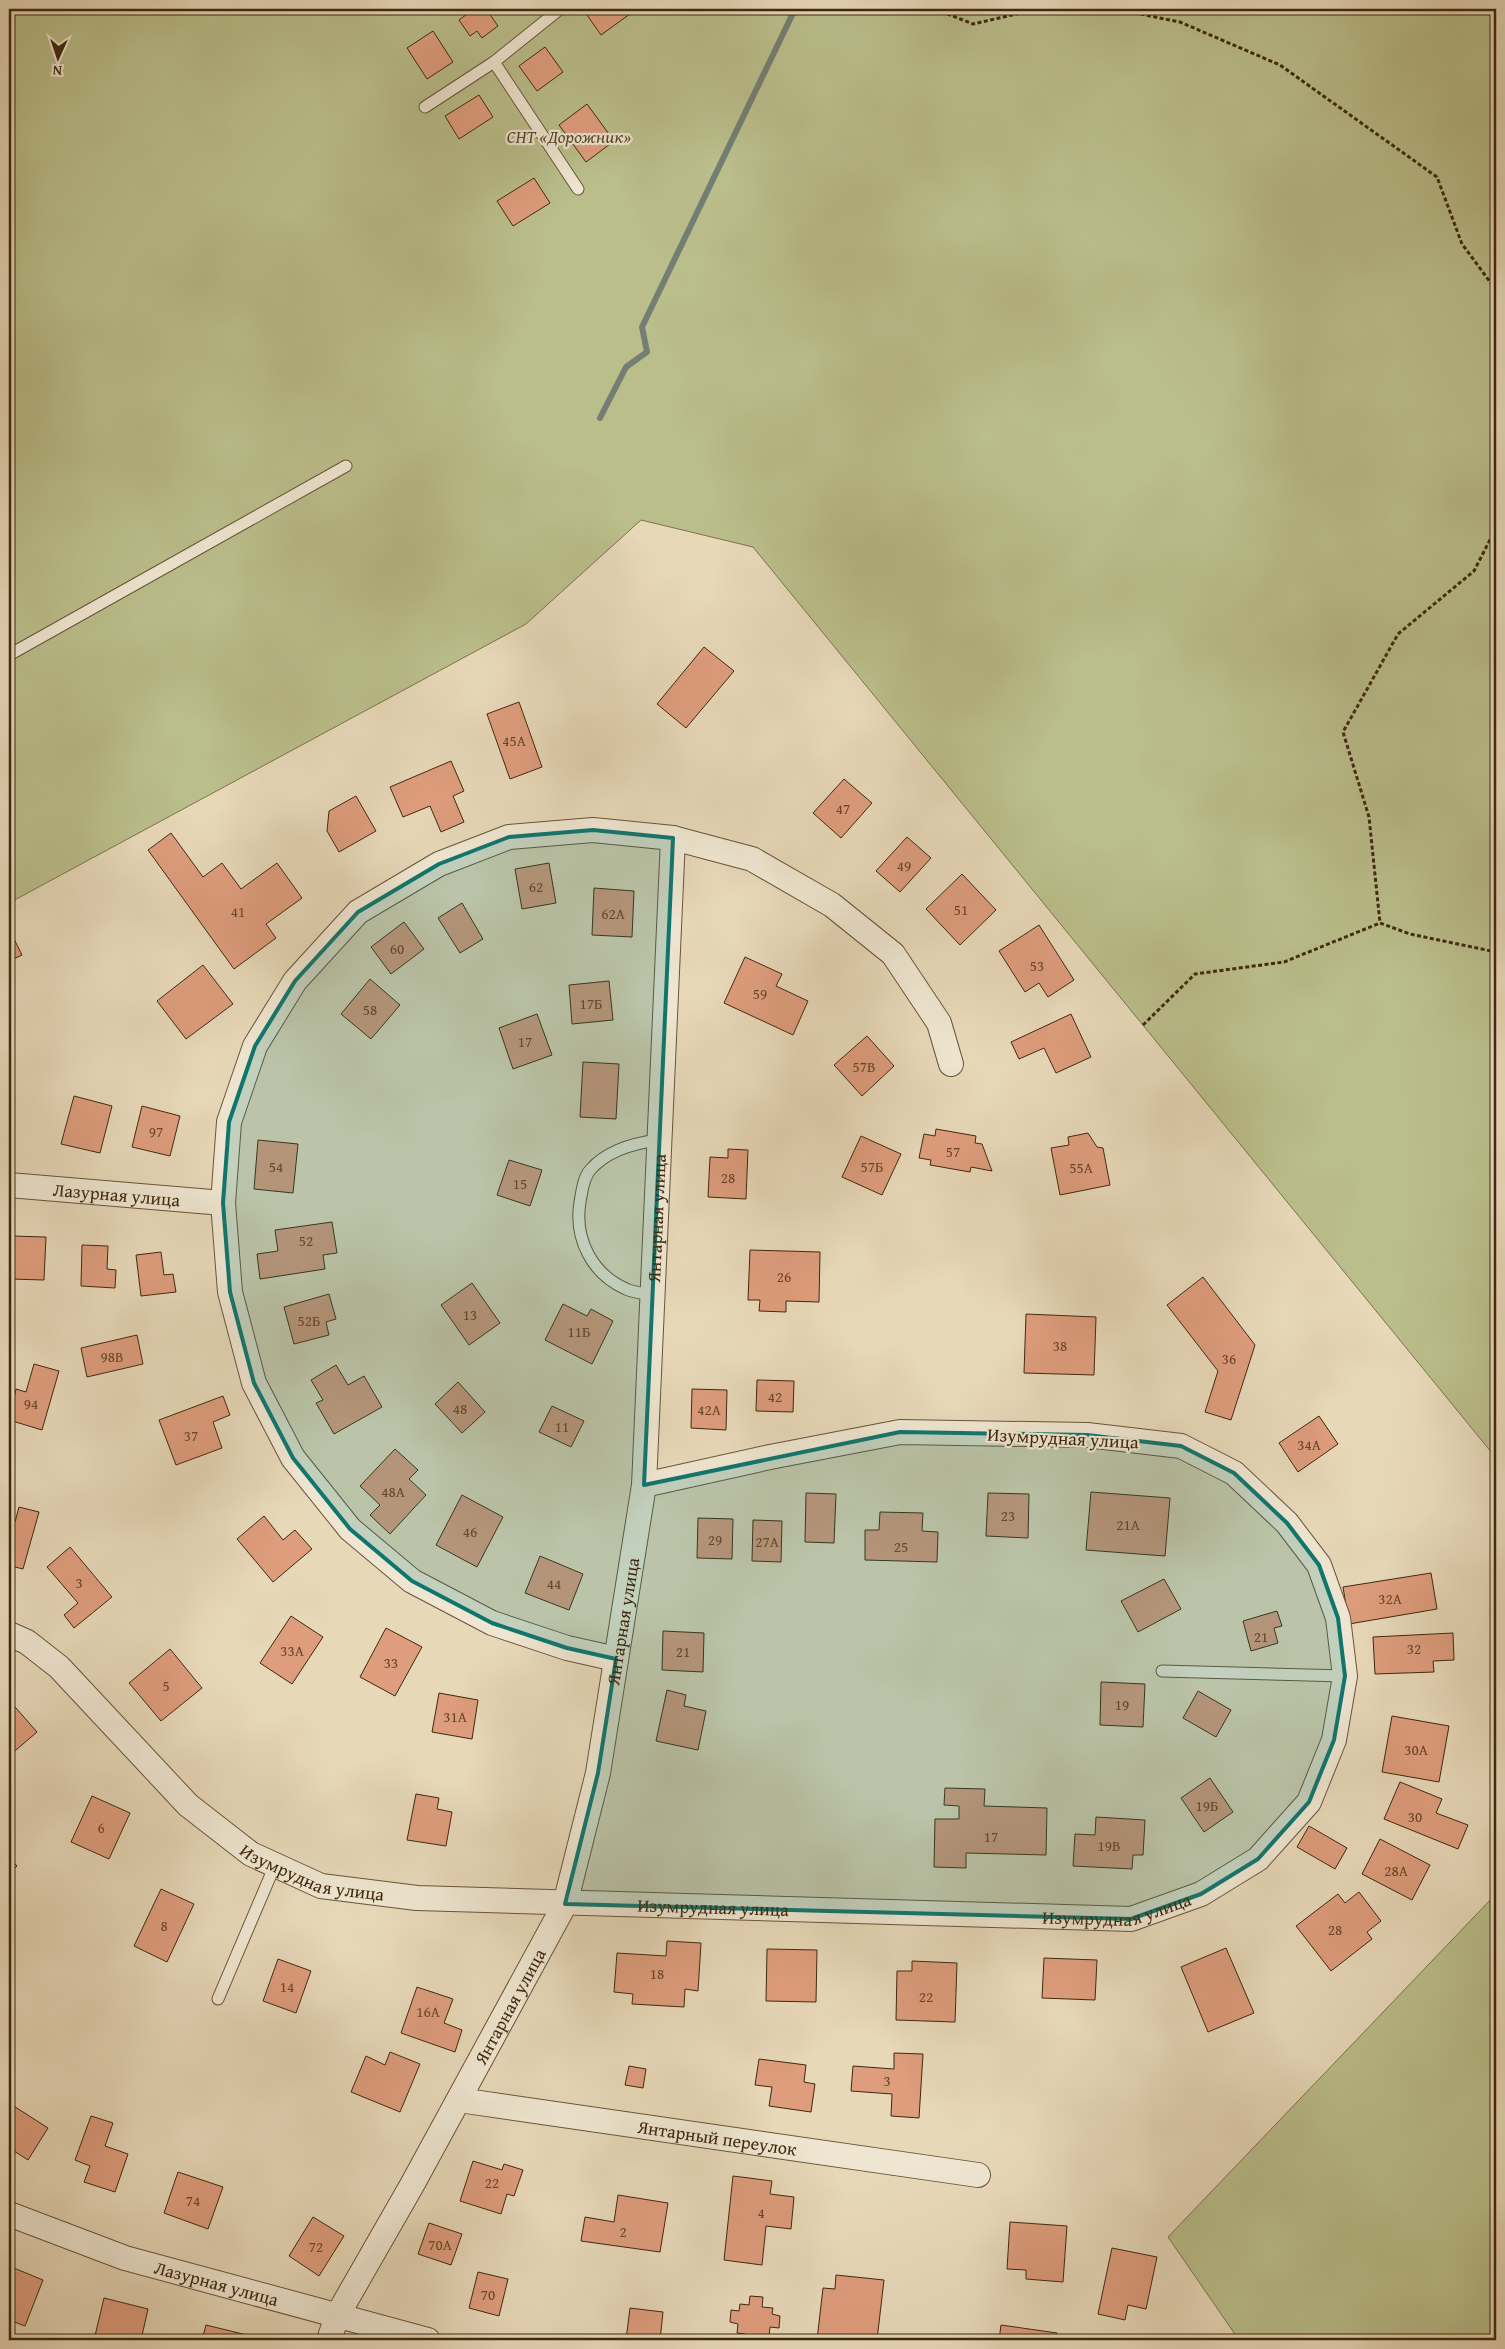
<svg xmlns="http://www.w3.org/2000/svg" width="1505" height="2349" font-family="'Gentium Book Plus',serif">
<rect width="100%" height="100%" fill="#e7d8b8"/>
<filter id="stains"><feTurbulence type="fractalNoise" baseFrequency=".004" numOctaves="4"/><feColorMatrix values="0 0 0 0 .2 0 0 0 0 .09 0 0 0 0 .02 0 0 0 .5 -.17"/></filter>
<radialGradient id="worn" r=".72"><stop offset=".6" stop-color="#630" stop-opacity="0"/><stop offset="1" stop-color="#630" stop-opacity=".3"/></radialGradient>
<!-- green -->
<g fill="#babe8b" stroke="#7c734c">
<path d="M9,9H1496V1458L753,547L641,520L526,624L9,903Z"/>
<path d="M1496,1894V2340H1239L1168,2237Z"/>
</g>
<g fill="none" stroke-linecap="round" stroke-linejoin="round">
<!-- stream -->
<path stroke="#747e73" stroke-width="6" d="M600,418L626,367L647,352L642,327L795,9"/>
</g>
<!-- building -->
<g fill="#de9d7d" stroke="#3f280e">
<path d="M474,9H486L498,26L482,38L477,31L470,36L459,20Z"/>
<path d="M596,9H633L634,11L601,35L587,15Z"/>
<path d="M433,31L453,62L427,79L407,48Z"/>
<path d="M545,47L563,72L537,91L519,66Z"/>
<path d="M479,95L493,117L459,139L445,116Z"/>
<path d="M587,104L614,141L586,162L559,125Z"/>
<path d="M534,178L550,203L513,226L497,201Z"/>
<path d="M704,647L734,671L686,728L657,704Z"/>
<path d="M519,702L542,767L510,779L487,714Z"/>
<path d="M451,761L464,791L453,796L464,822L441,832L430,806L403,817L390,787Z"/>
<path d="M844,779L872,803L841,838L813,813Z"/>
<path d="M356,796L376,831L339,852L327,831L329,811Z"/>
<path d="M171,833L203,877L222,863L241,889L277,863L302,898L266,924L276,938L234,969L148,850Z"/>
<path d="M907,837L931,858L900,892L876,871Z"/>
<path d="M549,863L556,903L522,909L515,869Z"/>
<path d="M962,874L996,910L960,945L926,909Z"/>
<path d="M594,888L634,891L632,937L592,935Z"/>
<path d="M462,903L483,939L460,953L438,918Z"/>
<path d="M404,922L424,949L391,974L371,947Z"/>
<path d="M1039,925L1074,980L1048,997L1039,983L1025,992L999,951Z"/>
<path d="M9,929L22,955L9,961Z"/>
<path d="M745,957L782,974L776,986L808,1001L793,1035L724,1003Z"/>
<path d="M203,965L233,1004L186,1039L157,1001Z"/>
<path d="M370,979L400,1005L371,1039L341,1014Z"/>
<path d="M609,981L613,1020L572,1024L569,985Z"/>
<path d="M537,1014L552,1055L513,1069L499,1028Z"/>
<path d="M1071,1014L1091,1057L1056,1073L1044,1048L1019,1059L1011,1042Z"/>
<path d="M867,1036L894,1066L862,1096L834,1065Z"/>
<path d="M583,1062L619,1064L616,1119L580,1117Z"/>
<path d="M74,1096L112,1106L100,1153L61,1144Z"/>
<path d="M142,1106L180,1116L170,1156L132,1147Z"/>
<path d="M936,1129L976,1136L975,1143L982,1144L992,1171L971,1167L970,1172L930,1165L931,1160L919,1158L924,1134L935,1136Z"/>
<path d="M1088,1133L1097,1147L1103,1148L1110,1185L1060,1195L1051,1148L1069,1145L1068,1137Z"/>
<path d="M861,1136L901,1154L882,1195L842,1177Z"/>
<path d="M258,1140L298,1144L293,1193L254,1189Z"/>
<path d="M728,1149L748,1150L746,1199L708,1197L710,1157L728,1158Z"/>
<path d="M509,1160L542,1170L530,1206L497,1195Z"/>
<path d="M332,1222L337,1253L323,1255L325,1269L260,1279L257,1254L278,1251L275,1230Z"/>
<path d="M12,1236L46,1237L44,1280L10,1279Z"/>
<path d="M82,1245L108,1246L107,1269L116,1270L115,1288L81,1286Z"/>
<path d="M750,1250L820,1252L819,1302L786,1301V1312L759,1311L760,1300H748Z"/>
<path d="M161,1252L164,1275L173,1274L176,1292L141,1296L136,1255Z"/>
<path d="M1203,1277L1255,1345L1231,1420L1205,1412L1218,1371L1167,1305Z"/>
<path d="M472,1283L500,1323L469,1345L441,1305Z"/>
<path d="M329,1294L336,1319L326,1322L329,1335L294,1344L284,1307Z"/>
<path d="M563,1304L587,1316L591,1309L613,1321L592,1364L545,1340Z"/>
<path d="M1026,1314L1096,1317L1094,1375L1024,1373Z"/>
<path d="M137,1335L143,1364L87,1377L81,1348Z"/>
<path d="M34,1364L59,1371L42,1430L9,1420L16,1389L26,1392Z"/>
<path d="M336,1365L348,1385L364,1376L382,1407L334,1434L316,1403L323,1400L311,1380Z"/>
<path d="M757,1380L794,1381L793,1412L756,1411Z"/>
<path d="M458,1382L485,1412L462,1433L435,1404Z"/>
<path d="M692,1389L727,1390L726,1430L691,1428Z"/>
<path d="M223,1396L230,1415L213,1422L222,1448L176,1465L159,1420Z"/>
<path d="M552,1406L584,1421L571,1447L539,1432Z"/>
<path d="M1319,1416L1338,1444L1298,1472L1279,1443Z"/>
<path d="M395,1449L418,1470L409,1479L426,1495L390,1534L370,1515L380,1505L360,1486Z"/>
<path d="M1091,1492L1170,1498L1165,1556L1086,1550Z"/>
<path d="M806,1493L836,1494L834,1543L805,1542Z"/>
<path d="M988,1493L1029,1494L1028,1538L986,1536Z"/>
<path d="M462,1495L503,1517L477,1567L436,1545Z"/>
<path d="M19,1507L39,1512L23,1569L11,1566L9,1574V1520L15,1522Z"/>
<path d="M880,1512L923,1513L922,1531L938,1532L937,1562L865,1560V1530H879Z"/>
<path d="M264,1516L283,1540L295,1530L312,1549L273,1582L237,1539Z"/>
<path d="M698,1518L733,1519L732,1559L697,1558Z"/>
<path d="M753,1520L782,1521L781,1562L752,1561Z"/>
<path d="M70,1547L112,1597L74,1628L64,1615L78,1603L47,1567Z"/>
<path d="M540,1556L583,1574L569,1610L525,1593Z"/>
<path d="M1431,1573L1437,1609L1349,1624L1343,1587Z"/>
<path d="M1164,1579L1181,1609L1138,1632L1121,1601Z"/>
<path d="M1277,1611L1282,1626L1274,1628L1278,1643L1251,1651L1243,1621Z"/>
<path d="M291,1616L323,1637L292,1684L260,1663Z"/>
<path d="M386,1628L422,1647L395,1696L360,1677Z"/>
<path d="M663,1631L704,1633L703,1672L662,1670Z"/>
<path d="M1453,1633L1454,1660L1433,1661L1434,1672L1375,1674L1373,1637Z"/>
<path d="M170,1649L202,1688L161,1721L129,1683Z"/>
<path d="M1101,1682L1145,1684L1143,1727L1100,1725Z"/>
<path d="M667,1690L686,1695L684,1706L706,1711L698,1750L656,1741Z"/>
<path d="M1198,1691L1231,1710L1216,1737L1183,1718Z"/>
<path d="M439,1693L478,1700L472,1739L432,1732Z"/>
<path d="M9,1700L37,1732L9,1756Z"/>
<path d="M1392,1716L1449,1726L1439,1782L1382,1772Z"/>
<path d="M1210,1778L1233,1812L1204,1832L1181,1798Z"/>
<path d="M1400,1782L1442,1799L1436,1813L1468,1825L1458,1849L1384,1819Z"/>
<path d="M945,1788L985,1789L984,1806L1047,1808L1046,1855L966,1853V1868L934,1867L935,1819H959V1806L944,1805Z"/>
<path d="M416,1794L439,1798L437,1809L452,1812L446,1846L407,1840Z"/>
<path d="M92,1796L130,1813L109,1859L71,1842Z"/>
<path d="M1096,1817L1145,1820L1143,1855H1133L1132,1869L1073,1866L1075,1834L1095,1835Z"/>
<path d="M1309,1826L1347,1848L1335,1869L1297,1847Z"/>
<path d="M1380,1839L1430,1865L1412,1900L1362,1874Z"/>
<path d="M9,1857L17,1866L9,1874Z"/>
<path d="M161,1889L194,1904L167,1962L134,1946Z"/>
<path d="M1359,1892L1381,1921L1367,1932L1372,1939L1331,1971L1296,1926L1338,1894L1345,1903Z"/>
<path d="M667,1941L701,1943L698,1991L685,1989L684,2007L632,2004L633,1994L614,1992L617,1953L666,1956Z"/>
<path d="M1226,1948L1254,2013L1208,2032L1181,1967Z"/>
<path d="M767,1949L817,1950L816,2002L766,2001Z"/>
<path d="M1044,1958L1097,1960L1095,2000L1042,1998Z"/>
<path d="M278,1959L311,1971L296,2013L263,2001Z"/>
<path d="M912,1961L957,1963L955,2022L896,2020L897,1971H912Z"/>
<path d="M417,1987L453,1999L444,2023L462,2030L455,2052L401,2033Z"/>
<path d="M390,2052L420,2064L400,2112L351,2092L366,2056L385,2065Z"/>
<path d="M894,2053L923,2054L919,2118L891,2116L892,2094L851,2091L853,2066L894,2069Z"/>
<path d="M759,2059L806,2065L804,2082L815,2084L811,2112L769,2106L772,2087L755,2085Z"/>
<path d="M629,2066L646,2069L643,2088L625,2085Z"/>
<path d="M9,2103L48,2128L28,2160L14,2151L9,2159Z"/>
<path d="M91,2116L113,2123L105,2146L128,2154L115,2192L84,2182L90,2166L75,2160Z"/>
<path d="M473,2161L502,2170L504,2164L523,2170L514,2196L507,2194L501,2214L460,2201Z"/>
<path d="M178,2172L223,2187L208,2229L164,2213Z"/>
<path d="M733,2176L772,2181L770,2194L794,2197L791,2229L766,2226L762,2265L724,2260Z"/>
<path d="M618,2195L668,2203L660,2252L581,2241L585,2217L614,2222Z"/>
<path d="M313,2217L344,2236L319,2276L289,2256Z"/>
<path d="M1010,2222L1067,2226L1063,2282L1026,2279V2270L1007,2269Z"/>
<path d="M429,2223L462,2234L451,2265L418,2254Z"/>
<path d="M1112,2248L1157,2257L1146,2309L1128,2305L1125,2320L1098,2314Z"/>
<path d="M9,2266L43,2280L25,2326L9,2320Z"/>
<path d="M478,2272L508,2279L499,2316L469,2308Z"/>
<path d="M836,2275L884,2280L877,2340H817L823,2288L835,2289Z"/>
<path d="M750,2296L763,2297L762,2307L773,2308L772,2314L780,2316L779,2328L770,2327L769,2337L759,2336L758,2340H745V2334L737,2333L738,2324L730,2322L731,2310L739,2311L740,2304L749,2305Z"/>
<path d="M104,2298L148,2309L141,2340H94Z"/>
<path d="M630,2308L663,2312L660,2340H626Z"/>
<path d="M206,2325L255,2337L254,2340H202Z"/>
<path d="M1001,2325L1057,2333L1056,2340H999Z"/>
</g>
<g fill="none" stroke-linecap="round" stroke-linejoin="round">
<defs>
<g id="service">
<path d="M560,9L494,62L578,189"/>
<path d="M425,107L494,62"/>
<path d="M9,655L346,466"/>
<path d="M653,1295C644,1293 634,1293 626,1289C592,1274 574,1239 580,1202C582,1192 583,1177 591,1169C608,1150 634,1143 659,1140"/>
<path d="M1162,1671L1345,1676"/>
<path d="M218,1999L275,1865"/>
</g>
<g id="minor">
<path id="s1" d="M9,1185L223,1203"/>
<path id="s2" d="M9,1634L27,1642L59,1667L188,1805L251,1854L321,1886L417,1898L1131,1919L1201,1894L1258,1859L1309,1802L1334,1740L1345,1676L1338,1618L1319,1565L1287,1523L1234,1473L1181,1446L1087,1435L900,1432L770,1457L644,1485"/>
<path d="M616,1659L567,1648L492,1623L412,1581L350,1529L293,1458L254,1383L230,1292L223,1203L229,1122L255,1046L295,981L358,912L439,864L509,837L593,830L673,838L752,859L832,905L893,954L939,1023L951,1064"/>
<path id="s3" d="M459,2100L978,2175"/>
<path id="s4" d="M9,2214L125,2258L428,2340"/>
<path id="s5" d="M329,2340L337,2316L412,2185L565,1904L598,1773L644,1485L673,838"/>
</g>
</defs>
<!-- service casing -->
<use href="#service" stroke="#695438" stroke-width="13"/>
<!-- minor casing -->
<use href="#minor" stroke="#695438" stroke-width="26"/>
<!-- path -->
<g stroke="#3f280e" stroke-width="3" stroke-dasharray="4 2.5" stroke-linecap="butt">
<path d="M935,9L973,24L1038,9"/>
<path d="M1115,9L1180,22L1280,65L1437,177L1462,244L1496,290"/>
<path d="M1496,528L1474,571L1398,634L1343,732L1369,817L1380,923L1410,934L1496,952"/>
<path d="M1143,1025L1195,974L1284,962L1380,923"/>
</g>
<!-- service -->
<use href="#service" stroke="#efe6d1" stroke-width="11"/>
<!-- minor -->
<use href="#minor" stroke="#efe6d1" stroke-width="24"/>
</g>
<!-- marked area -->
<path fill="#0f766e" fill-opacity="0.2" stroke="#0f766e" stroke-width="4" stroke-linejoin="round" d="M593,830L673,838L644,1485L900,1432L1087,1435L1181,1446L1234,1473L1287,1523L1319,1565L1338,1618L1345,1676L1334,1740L1309,1802L1258,1859L1201,1894L1131,1919L565,1904L598,1773L616,1659L567,1648L492,1623L412,1581L350,1529L293,1458L254,1383L230,1292L223,1203L229,1122L255,1046L295,981L358,912L439,864L509,837Z"/>
<g text-anchor="middle" dominant-baseline="central" stroke-width="4.5" stroke-linejoin="round" paint-order="stroke">
<!-- number labels -->
<g font-size="15" fill="#67452a">
<text x="514" y="740">45А</text>
<text x="843" y="808">47</text>
<text x="904" y="865">49</text>
<text x="536" y="886">62</text>
<text x="961" y="909">51</text>
<text x="238" y="911">41</text>
<text x="613" y="913">62А</text>
<text x="397" y="948">60</text>
<text x="1037" y="965">53</text>
<text x="760" y="993">59</text>
<text x="591" y="1003">17Б</text>
<text x="370" y="1009">58</text>
<text x="525" y="1041">17</text>
<text x="864" y="1066">57В</text>
<text x="156" y="1131">97</text>
<text x="953" y="1151">57</text>
<text x="276" y="1166">54</text>
<text x="872" y="1166">57Б</text>
<text x="1081" y="1167">55А</text>
<text x="728" y="1177">28</text>
<text x="520" y="1183">15</text>
<text x="306" y="1240">52</text>
<text x="784" y="1276">26</text>
<text x="470" y="1314">13</text>
<text x="309" y="1320">52Б</text>
<text x="579" y="1331">11Б</text>
<text x="1060" y="1345">38</text>
<text x="112" y="1356">98В</text>
<text x="1229" y="1358">36</text>
<text x="775" y="1396">42</text>
<text x="31" y="1403">94</text>
<text x="460" y="1408">48</text>
<text x="709" y="1409">42А</text>
<text x="562" y="1426">11</text>
<text x="191" y="1435">37</text>
<text x="1309" y="1444">34А</text>
<text x="393" y="1491">48А</text>
<text x="1008" y="1515">23</text>
<text x="1128" y="1524">21А</text>
<text x="470" y="1531">46</text>
<text x="715" y="1539">29</text>
<text x="767" y="1541">27А</text>
<text x="901" y="1546">25</text>
<text x="79" y="1582">3</text>
<text x="554" y="1583">44</text>
<text x="1390" y="1598">32А</text>
<text x="1261" y="1636">21</text>
<text x="1414" y="1648">32</text>
<text x="292" y="1650">33А</text>
<text x="683" y="1651">21</text>
<text x="391" y="1662">33</text>
<text x="166" y="1685">5</text>
<text x="1122" y="1704">19</text>
<text x="455" y="1716">31А</text>
<text x="1416" y="1749">30А</text>
<text x="1207" y="1805">19Б</text>
<text x="1415" y="1816">30</text>
<text x="101" y="1827">6</text>
<text x="991" y="1836">17</text>
<text x="1109" y="1845">19В</text>
<text x="1396" y="1870">28А</text>
<text x="164" y="1925">8</text>
<text x="1335" y="1929">28</text>
<text x="657" y="1973">18</text>
<text x="287" y="1986">14</text>
<text x="926" y="1996">22</text>
<text x="428" y="2011">16А</text>
<text x="887" y="2080">3</text>
<text x="492" y="2182">22</text>
<text x="193" y="2200">74</text>
<text x="761" y="2212">4</text>
<text x="623" y="2231">2</text>
<text x="440" y="2244">70А</text>
<text x="316" y="2246">72</text>
<text x="488" y="2294">70</text>
</g>
<!-- park labels -->
<g font-size="18" font-style="italic" fill="#584627" stroke="#efe6d1">
<text x="569" y="136">СНТ «Дорожник»</text>
</g>
<!-- street labels -->
<g font-size="18" fill="#3f280e" stroke="#efe6d1">
<text stroke="none"><textPath href="#s1" startOffset="108">Лазурная улица</textPath></text>
<text stroke="none"><textPath href="#s5" startOffset="1190">Янтарная улица</textPath></text>
<text transform="translate(1063 1438) rotate(3)">Изумрудная улица</text>
<text stroke="none"><textPath href="#s5" startOffset="785">Янтарная улица</textPath></text>
<text stroke="none"><textPath href="#s2" startOffset="394">Изумрудная улица</textPath></text>
<text stroke="none"><textPath href="#s2" startOffset="1204">Изумрудная улица</textPath></text>
<text stroke="none"><textPath href="#s2" startOffset="799">Изумрудная улица</textPath></text>
<text stroke="none"><textPath href="#s5" startOffset="380">Янтарная улица</textPath></text>
<text stroke="none"><textPath href="#s3" startOffset="261">Янтарный переулок</textPath></text>
<text stroke="none"><textPath href="#s4" startOffset="219">Лазурная улица</textPath></text>
</g>
</g>
<!-- margin -->
<rect width="1505" height="2349" fill="none" stroke="#e7d8b8" stroke-width="30"/>
<rect x="10" y="10" width="1485" height="2329" fill="none" stroke="#3f280e" stroke-width="2.5"/>
<rect x="15" y="15" width="1475" height="2319" fill="none" stroke="#3f280e"/>
<!-- north arrow -->
<g transform="translate(58 58) rotate(183)" stroke="#efe6d1" stroke-width="4" paint-order="stroke">
<path d="M0-4L9 19L0 12L-9 19Z" fill="#3f280e"/>
<text y="-8" font-size="14" font-weight="bold" text-anchor="middle" fill="#3f280e">N</text>
</g>
<rect width="100%" height="100%" filter="url(#stains)"/>
<rect width="100%" height="100%" fill="url(#worn)"/>
</svg>
